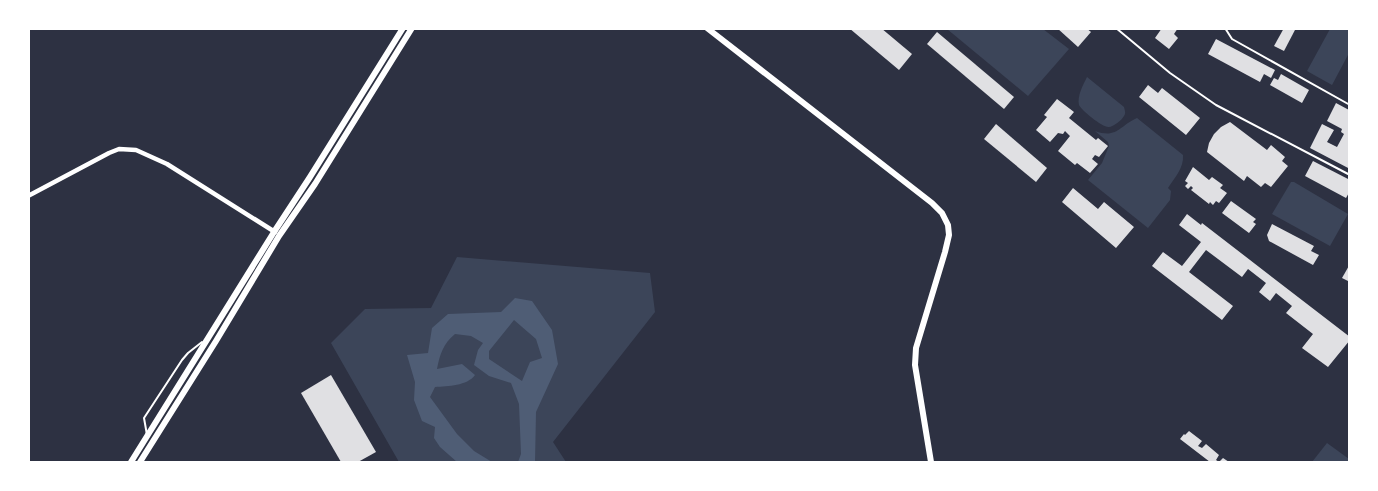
<svg xmlns="http://www.w3.org/2000/svg" width="1378" height="491" font-family="'Noto Sans',sans-serif">
<rect width="100%" height="100%" fill="#2d3142"/>
<!-- green -->
<g fill="#3c4559">
<path d="M947,29H1043L1069,49L1028,96Z"/>
<path d="M1330,29H1350L1349,53L1332,85L1307,71Z"/>
<path d="M1087,77L1124,107C1125,111 1126,113 1124,116C1122,120 1113,127 1109,127C1103,128 1081,110 1079,105C1077,96 1083,85 1087,77Z"/>
<path d="M1137,118L1183,155C1184,168 1175,177 1168,188L1171,191L1170,200L1148,228L1088,180L1102,163L1109,146L1108,142L1095,131C1117,139 1119,126 1137,118Z"/>
<path d="M1291,182H1294L1348,214L1330,246L1272,214Z"/>
<path d="M457,257L650,273L655,312L553,442L566,462H399L331,343L365,309L431,308Z"/>
<path d="M1327,443L1349,459V462H1312Z"/>
</g>
<!-- water -->
<path fill="#4f5d75" fill-rule="evenodd" d="M515,298L532,301L552,330L558,364L536,412L535,462H518L521,454L519,404L511,383L489,376L474,365L478,350L483,343L471,336L455,334C443,344 440,354 437,369L462,364L475,375C467,386 448,386 435,387L430,397L457,434L474,451L492,462H457L440,447L434,438L435,427L422,421L414,400L415,382L407,355L428,353L432,328L448,314L501,312ZM514,320L536,339L542,358L530,362L522,381L489,359V351Z"/>
<!-- building -->
<g fill="#e0e0e3">
<path d="M849,28H881L912,54L899,70Z"/>
<path d="M1057,28H1086L1091,32L1078,47Z"/>
<path d="M1162,28H1178L1174,34L1178,38L1169,49L1155,38Z"/>
<path d="M1284,28H1296L1284,51L1274,46Z"/>
<path d="M937,32L1014,97L1004,109L927,44Z"/>
<path d="M1216,39L1275,70L1271,78L1264,74L1260,82L1208,54Z"/>
<path d="M1281,74L1309,90L1302,103L1270,85L1274,78L1278,80Z"/>
<path d="M1148,85L1158,93L1162,88L1200,118L1186,135L1139,97Z"/>
<path d="M1057,99L1074,112L1069,118L1096,140L1098,138L1108,146L1099,157L1095,155L1092,159L1098,164L1090,173L1077,163L1075,165L1058,151L1070,136L1065,131L1063,134L1058,133L1050,142L1036,130L1047,117L1044,115Z"/>
<path d="M1336,103L1349,110L1348,113L1350,114V169L1310,148L1322,124L1334,130L1327,142L1337,147L1344,134L1341,132L1342,129L1327,121Z"/>
<path d="M1230,122L1267,150L1271,145L1285,157L1282,161L1288,166L1271,187L1265,183L1261,187L1247,176L1244,181L1207,152L1209,143L1214,134L1221,127Z"/>
<path d="M996,124L1047,168L1036,182L984,139Z"/>
<path d="M1313,161L1350,180V191L1346,198L1305,176Z"/>
<path d="M1193,167L1209,180L1212,177L1223,185L1220,188L1227,193L1219,203L1216,201L1213,205L1210,202L1209,204L1191,190L1193,188L1191,186L1188,189L1185,186L1188,183L1185,181Z"/>
<path d="M1073,188L1098,209L1104,202L1134,227L1116,248L1062,202Z"/>
<path d="M1231,201L1256,219L1253,222L1256,224L1249,233L1222,213Z"/>
<path d="M1187,214L1201,225L1202,223L1350,337V340L1328,367L1302,348L1313,334L1286,313L1292,306L1276,293L1270,301L1259,292L1266,283L1248,269L1242,277L1206,250L1189,272L1233,306L1222,320L1152,266L1163,252L1182,266L1201,242L1179,225Z"/>
<path d="M1272,224L1314,246L1311,251L1319,255L1313,265L1269,241L1267,235Z"/>
<path d="M1350,264V282L1342,278Z"/>
<path d="M331,375L376,452L358,462H341L301,393Z"/>
<path d="M1189,431L1202,441L1198,446L1202,448L1206,444L1219,455L1216,460L1219,462L1223,458L1229,462H1210L1180,439L1184,434L1185,435Z"/>
</g>
<g fill="none" stroke-linecap="round" stroke-linejoin="round">
<!-- service -->
<g stroke="#fff" stroke-width="2">
<path d="M1116,28L1170,73L1216,105L1350,175"/>
<path d="M1225,28L1232,39L1350,105"/>
<path d="M147,435L144,418L182,360L188,353L202,342"/>
</g>
<!-- minor -->
<path stroke="#fff" stroke-width="4.5" d="M28,196L109,153L119,149L136,150L167,164L275,232"/>
<!-- tertiary -->
<g stroke="#fff" stroke-width="6">
<path d="M707,28L932,203L942,213L948,225L949,235L945,252L916,348L915,365L931,462"/>
<path d="M131,462L274,232L310,177L403,28"/>
<path d="M140,462L216,341L279,236L315,184L412,28"/>
</g>
</g>
<!-- border -->
<rect width="1378" height="491" fill="none" stroke="#ffffff" stroke-width="60"/>
</svg>
